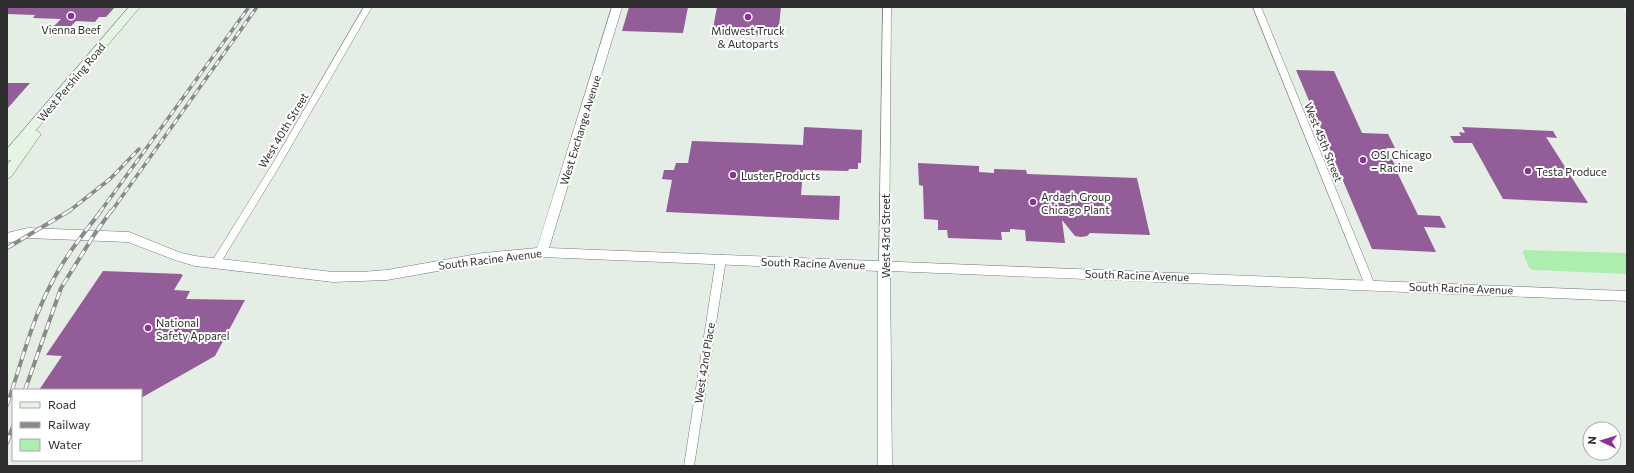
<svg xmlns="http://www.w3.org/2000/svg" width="1634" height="473" font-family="Commissioner,sans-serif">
<rect width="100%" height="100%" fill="#f4f7f4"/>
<!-- built -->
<path fill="#e5eee5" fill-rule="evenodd" d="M7,7H1622L1627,13V466H7ZM13,390H141V460H13ZM1590,429H1614V453H1590Z"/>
<!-- water -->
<path fill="#aceeae" d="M1524,250L1627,253V274L1534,270L1529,268L1523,253Z"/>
<!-- building -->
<g fill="#935d99">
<path d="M7,7H115L106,17H99L95,22L76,21L71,26H54L61,19L33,18L35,15L7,14Z"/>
<path d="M629,7H688L683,33L622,31Z"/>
<path d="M717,7H781L778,36L712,34Z"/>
<path d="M1296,70L1334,71L1362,133L1388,134L1395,148H1386L1391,159L1394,162H1393L1396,165L1394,166L1418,215L1440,216L1446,228L1424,227L1436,252L1372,249Z"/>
<path d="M7,83H30L7,109Z"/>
<path d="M804,127L862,130L861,163H858V169H849L848,171L803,170L801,195L840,196L839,220L666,212L672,180L662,179L664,170H674L676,163H688L692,141L803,145Z"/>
<path d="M1462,127L1553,131L1557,138L1546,137L1588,203L1503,199L1472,143H1454L1450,136H1461L1459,132L1465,133Z"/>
<path d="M918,163L979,166V172L994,173V169L1026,170L1027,174L1137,178L1150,235L1090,233L1087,236L1081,237L1075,236L1062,220L1065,243L1026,241L1025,230L1010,229V232H1001L1002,240L948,238L947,230H938V220L924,219L923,186L919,185Z"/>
<path d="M103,271L182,274L181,275H183L174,290L190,291L186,299L245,300L215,356L141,398V390H39L62,356L46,355Z"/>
</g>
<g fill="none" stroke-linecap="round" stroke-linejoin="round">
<defs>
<g id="minor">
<path d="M364,7H372L279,167L218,267H212L210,264L212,261L273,163Z"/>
<path d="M883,7H891L889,265L887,268H881L879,265Z"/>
<path d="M1253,7H1261L1375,285L1373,288H1367L1365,285Z"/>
<path d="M721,255L724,256L726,259L694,466H684L716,259L718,256Z"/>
</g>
<path id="tertiary" d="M612,7H622L549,248L1627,291V301L890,271L892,466H878V271L542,257L483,263L387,280L333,282L195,266L175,260L128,242L28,238L7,243V233L28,228L129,232L181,253L195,256L333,272H361L387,270L483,253L537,248Z"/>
<path id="secondary" d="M129,7H140L36,130L41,134L11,177L7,179V165L11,160L7,161V149Z"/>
</defs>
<!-- minor casing -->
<use href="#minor" stroke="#767976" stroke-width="1"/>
<!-- tertiary casing -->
<use href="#tertiary" stroke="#767976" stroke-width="1"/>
<!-- secondary casing -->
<use href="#secondary" stroke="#767976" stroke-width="1"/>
<!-- minor -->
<use href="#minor" fill="#fff" fill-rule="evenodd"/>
<!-- tertiary -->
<use href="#tertiary" fill="#fff" fill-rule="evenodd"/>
<!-- secondary -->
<use href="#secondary" fill="#e4f5e4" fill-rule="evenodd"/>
<defs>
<g id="rail-far1">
<path d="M68,212L110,179L139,149"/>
<path d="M100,212L249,7"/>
<path d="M111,212L257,7"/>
</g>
<g id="rail">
<path d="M7,248L69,211"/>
<path d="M25,390L61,288L94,235L111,211"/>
<path d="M7,405C21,365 31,322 51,284C64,258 83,234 101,211"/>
<path d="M7,443L13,426"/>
</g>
</defs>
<!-- rail-far1 casing -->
<use href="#rail-far1" stroke="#898b89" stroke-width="3.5"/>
<!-- rail casing -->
<use href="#rail" stroke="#898b89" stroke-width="4"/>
<!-- rail-far1 -->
<use href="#rail-far1" stroke="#fff" stroke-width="2" stroke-dasharray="6" stroke-linecap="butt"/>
<!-- rail -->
<use href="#rail" stroke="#fff" stroke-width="2.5" stroke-dasharray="8" stroke-linecap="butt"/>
</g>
<!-- markers -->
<g fill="#8e3099" stroke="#fff" stroke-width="1.5">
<circle cx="71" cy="16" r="4"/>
<circle cx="748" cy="17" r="4"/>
<circle cx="1363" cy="160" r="4"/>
<circle cx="1528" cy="171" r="4"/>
<circle cx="733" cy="175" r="4"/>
<circle cx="1033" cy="202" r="4"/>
<circle cx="148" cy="328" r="4"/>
</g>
<g text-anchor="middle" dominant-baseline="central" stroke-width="4" stroke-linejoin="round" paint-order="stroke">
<!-- poi labels -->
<g font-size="11" fill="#2d2e2d" stroke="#fff" text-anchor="start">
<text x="71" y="29" text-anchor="middle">Vienna Beef</text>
<text x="748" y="30" text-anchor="middle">Midwest Truck<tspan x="748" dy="13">&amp; Autoparts</tspan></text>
<text x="1371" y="154">OSI Chicago<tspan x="1371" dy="13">– Racine</tspan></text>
<text x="1536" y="171">Testa Produce</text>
<text x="741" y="175">Luster Products</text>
<text x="1041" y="196">Ardagh Group<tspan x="1041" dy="13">Chicago Plant</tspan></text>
<text x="156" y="322">National<tspan x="156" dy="13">Safety Apparel</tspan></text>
</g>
<!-- street labels -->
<g font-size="11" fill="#2d2e2d" stroke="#fff">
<text transform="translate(71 82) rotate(-50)">West Pershing Road</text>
<text transform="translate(283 130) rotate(-59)">West 40th Street</text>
<text transform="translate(580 130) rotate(-73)">West Exchange Avenue</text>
<text transform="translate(1324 142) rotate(68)">West 45th Street</text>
<text transform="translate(885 236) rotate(-90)">West 43rd Street</text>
<text transform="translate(490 259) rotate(-7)">South Racine Avenue</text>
<text transform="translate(813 263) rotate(2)">South Racine Avenue</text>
<text transform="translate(1137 275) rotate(2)">South Racine Avenue</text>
<text transform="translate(1461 288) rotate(2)">South Racine Avenue</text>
<text transform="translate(704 363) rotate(-81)">West 42nd Place</text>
</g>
</g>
<!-- border -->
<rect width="1634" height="473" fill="none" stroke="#2d2e2d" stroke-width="16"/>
<!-- legend -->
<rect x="12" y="389" width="130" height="72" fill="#ffffff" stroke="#ababab"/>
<rect x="20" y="402" width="20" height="6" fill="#e4f5e4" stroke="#ababab"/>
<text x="48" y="409" font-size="12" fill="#2d2e2d">Road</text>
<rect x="20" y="422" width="20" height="6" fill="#898b89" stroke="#ababab"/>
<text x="48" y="429" font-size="12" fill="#2d2e2d">Railway</text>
<rect x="20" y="439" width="20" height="12" fill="#aceeae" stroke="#ababab"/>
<text x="48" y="449" font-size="12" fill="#2d2e2d">Water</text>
<!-- north arrow -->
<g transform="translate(1602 441) rotate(274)"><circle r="19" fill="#ffffff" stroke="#ababab"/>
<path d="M0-3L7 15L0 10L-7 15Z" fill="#8e3099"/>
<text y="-6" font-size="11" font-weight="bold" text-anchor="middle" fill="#2d2e2d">N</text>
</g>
</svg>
